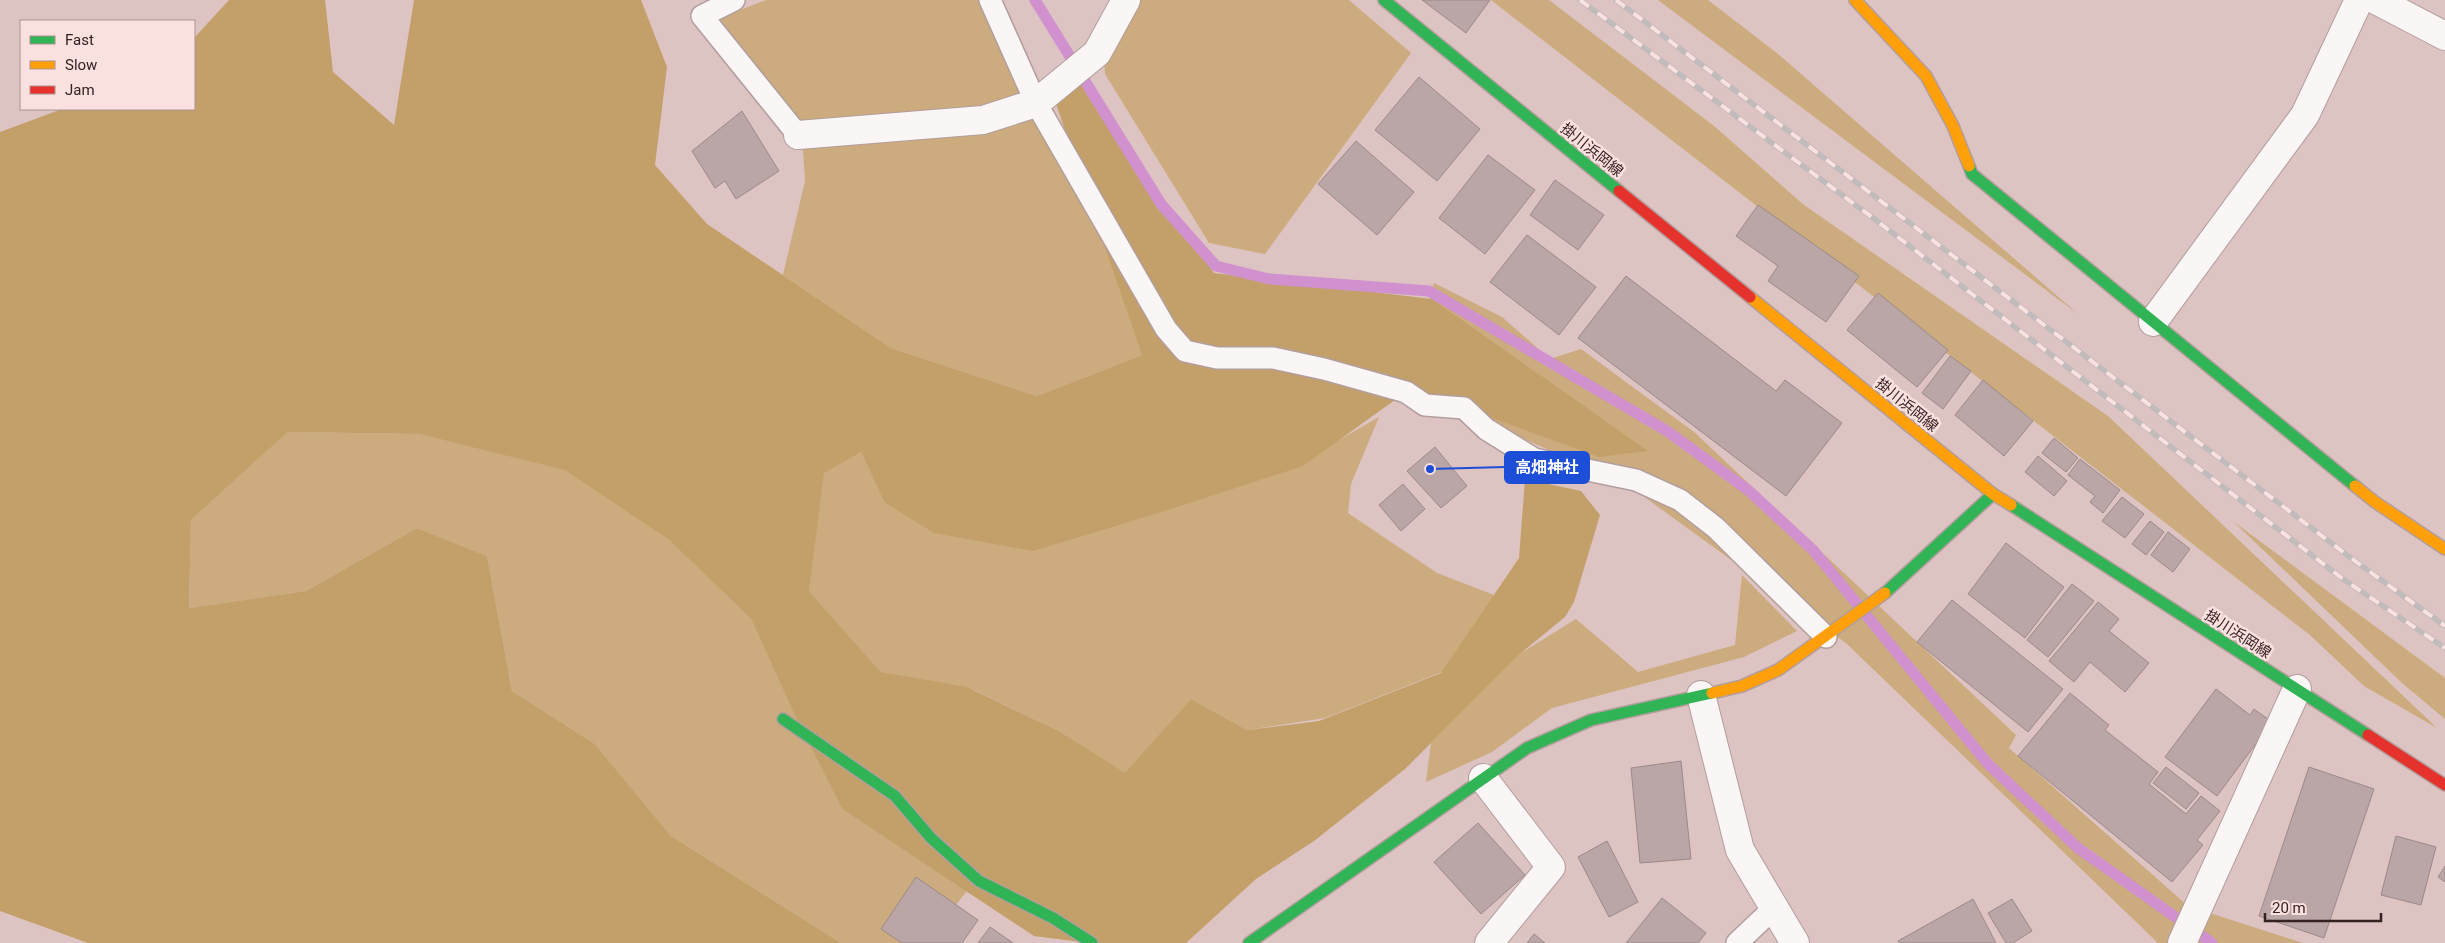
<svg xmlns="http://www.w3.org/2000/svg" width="2445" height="943" font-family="Roboto,'Noto Sans JP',sans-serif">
<rect width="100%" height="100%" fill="#ddc3c1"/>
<!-- green -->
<g fill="#ccab7e">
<path d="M766,0H994L1146,295L1142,355L1037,396L891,348L783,275L805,181L802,135L698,26Z"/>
<path d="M1131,0H1349L1411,53L1265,254L1209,243L1105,74L1103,42Z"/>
<path d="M1491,0H1549L1714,126L1804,205L2108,416L2437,728L2364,686L2310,635Z"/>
<path d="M1658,0H1708L1778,54L2078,314Z"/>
<path d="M1434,283L1502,317L1550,359L1581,349L1694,432L2016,735L2009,748L2188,906L2303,943H2158L1847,644L1628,485L1407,387Z"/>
<path d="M1379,417L1351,484L1348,513L1437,573L1494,595L1447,670L1325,718L1247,730L1191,699L1125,774L1059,731L974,690L881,672L809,591L822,470L861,452L884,502L1299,463Z"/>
<path d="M288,432L419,434L565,469L669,540L751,619L795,716L842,809L967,891L925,943H841L671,836L595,744L512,691L487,556L417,528L306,591L189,608L191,520Z"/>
<path d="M2234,522L2445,678V719L2402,683Z"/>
<path d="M1742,575L1797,631L1744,657L1552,708L1492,752L1426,782L1431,743L1521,653L1576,619L1638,672L1735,645Z"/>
</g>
<!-- forest -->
<path fill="#c3a06a" d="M229,0H325L333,72L394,125L414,0H641L667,67L655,165L707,224L891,348L1037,396L1142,355L1054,98L1078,80L1214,273L1432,299L1648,451L1599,457L1428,395L1406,392L1303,466L1165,511L1033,551L934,533L884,502L861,452L824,473L809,591L881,672L967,687L1059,731L1125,773L1191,699L1247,730L1319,721L1441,673L1519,558L1525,479L1581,491L1600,515L1574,602L1565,617L1521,653L1405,769L1314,841L1256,879L1186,943H1089L1034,936L842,809L795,716L751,619L669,540L565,470L419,434L288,432L191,520L189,608L306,591L417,528L487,556L512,691L595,744L671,836L841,943H88L0,911V132L62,109H194V38Z"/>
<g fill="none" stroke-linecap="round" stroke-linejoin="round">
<!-- stream -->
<path stroke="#d091ce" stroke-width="11" d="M1035,0L1161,204L1216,266L1269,279L1429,291L1667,431L1748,490L1813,550L1988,764L2078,848L2212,943"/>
</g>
<!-- building -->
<g fill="#baa5a7" stroke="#9c8989">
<path d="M1422,0H1490L1466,33Z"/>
<path d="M1419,77L1480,129L1437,181L1375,130Z"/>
<path d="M742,111L779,171L736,199L725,181L715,188L692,151Z"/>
<path d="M1356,141L1414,192L1377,235L1318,184Z"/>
<path d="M1488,155L1535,190L1485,254L1439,218Z"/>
<path d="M1555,180L1604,215L1578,250L1530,215Z"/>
<path d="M1758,205L1859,276L1826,322L1768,281L1778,266L1736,236Z"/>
<path d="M1527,235L1596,287L1559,335L1490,282Z"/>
<path d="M1626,276L1776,391L1785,380L1842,423L1786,496L1578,338Z"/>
<path d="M1878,293L1948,350L1917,387L1847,330Z"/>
<path d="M1950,356L1971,371L1943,409L1922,393Z"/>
<path d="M1983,380L2033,421L2004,456L1955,415Z"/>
<path d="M2054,438L2078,458L2066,472L2042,453Z"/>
<path d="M1435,447L1467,486L1441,508L1407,471Z"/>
<path d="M2038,456L2067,481L2054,496L2025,472Z"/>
<path d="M2080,459L2120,490L2103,513L2090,502L2095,496L2068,475Z"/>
<path d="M1403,484L1425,509L1401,531L1379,505Z"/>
<path d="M2122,497L2144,514L2125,538L2102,521Z"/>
<path d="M2150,521L2164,532L2146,555L2132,544Z"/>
<path d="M2168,532L2190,549L2173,572L2151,555Z"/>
<path d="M2006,543L2064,587L2025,638L1968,594Z"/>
<path d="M2072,584L2094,601L2048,657L2027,640Z"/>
<path d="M1952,600L2063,689L2028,732L1917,642Z"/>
<path d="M2098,602L2119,619L2109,631L2149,663L2125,692L2090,662L2074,682L2049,661Z"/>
<path d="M2216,689L2250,715L2254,709L2272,722L2217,796L2165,757Z"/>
<path d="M2070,693L2109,725L2105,730L2158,772L2149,784L2186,814L2201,796L2220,811L2197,840L2203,845L2172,882L2018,756Z"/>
<path d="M1681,761L1691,859L1640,863L1631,768Z"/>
<path d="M2166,767L2199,793L2186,809L2153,783Z"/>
<path d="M2309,767L2374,789L2324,938L2259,916Z"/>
<path d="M1478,823L1525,875L1481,914L1434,862Z"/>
<path d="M2396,836L2436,847L2421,905L2381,895Z"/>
<path d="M1607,841L1638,902L1609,917L1578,857Z"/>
<path d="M2445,866V882L2438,877Z"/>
<path d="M916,877L978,920L962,943H902L881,929Z"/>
<path d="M1662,898L1706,933L1698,943H1626Z"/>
<path d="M1973,899L1996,943H1899L1898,941Z"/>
<path d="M2012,899L2032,931L2013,943H2006L1988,913Z"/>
<path d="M990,927L1013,943H978Z"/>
<path d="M1534,934L1545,943H1527Z"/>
</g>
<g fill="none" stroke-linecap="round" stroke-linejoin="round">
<defs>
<g id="lane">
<path d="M734,0L702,16L798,135"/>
<path d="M990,0L1036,103L1166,329L1185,351L1217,358H1273L1324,369L1406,392L1425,405L1464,408L1486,429L1534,459L1636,480L1680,500L1716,528L1826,637"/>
<path d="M1737,943L1774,908"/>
</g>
<g id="street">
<path d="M2376,0L2445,36"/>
<path d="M798,135L983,120L1036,103L1097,53L1126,0"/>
<path d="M2153,322L2305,115L2359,0"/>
<path d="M1701,695L1740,850L1795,943"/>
<path d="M1483,778L1551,867L1489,943"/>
<path d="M2182,943L2297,689"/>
</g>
<g id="fast">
<path d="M1384,0L1619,191"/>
<path d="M1969,166L1972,174L2355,486"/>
<path d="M2011,505L2368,735"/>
<path d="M1885,593L1993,494"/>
<path d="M783,719L895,796L931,838L979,881L1053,918L1092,943"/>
<path d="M1249,943L1527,748L1591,720L1712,693"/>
</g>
<g id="slow">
<path d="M1855,0L1926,76L1953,126L1969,166"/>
<path d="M1750,297L1993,494L2011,505"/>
<path d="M2355,486L2375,502L2445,549"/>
<path d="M1712,693L1742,686L1778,670L1885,593"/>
</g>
<g id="jam">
<path d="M1619,191L1750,297"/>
<path d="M2368,735L2445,785"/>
</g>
</defs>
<!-- lane casing -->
<use href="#lane" stroke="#b29e9c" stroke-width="24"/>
<!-- street casing -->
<use href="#street" stroke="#b29e9c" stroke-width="30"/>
<!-- fast casing -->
<use href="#fast" stroke="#b29e9c" stroke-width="14"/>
<!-- slow casing -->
<use href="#slow" stroke="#b29e9c" stroke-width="14"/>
<!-- jam casing -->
<use href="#jam" stroke="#b29e9c" stroke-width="14"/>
<!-- lane -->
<use href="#lane" stroke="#faf6f6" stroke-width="21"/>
<!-- street -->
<use href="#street" stroke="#faf6f6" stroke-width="28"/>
<!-- fast -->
<use href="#fast" stroke="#30b455" stroke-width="11"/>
<!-- slow -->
<use href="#slow" stroke="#ff9f0a" stroke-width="11"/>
<!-- jam -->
<use href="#jam" stroke="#e5322d" stroke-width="11"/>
<defs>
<g id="rail">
<path d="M1580,0L1877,221L2343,579L2445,648"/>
<path d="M1616,0L2355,561L2445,626"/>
</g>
</defs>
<!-- rail casing -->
<use href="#rail" stroke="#c2bbbb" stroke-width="5.5"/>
<!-- rail -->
<use href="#rail" stroke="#fae0de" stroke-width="4" stroke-dasharray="11" stroke-linecap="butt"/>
</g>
<g text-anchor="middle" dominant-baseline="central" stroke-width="5" stroke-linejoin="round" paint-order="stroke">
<!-- street labels -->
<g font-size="15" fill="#342120" stroke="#fae0de">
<text transform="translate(1592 150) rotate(39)">掛川浜岡線</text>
<text transform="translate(1907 405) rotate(39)">掛川浜岡線</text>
<text transform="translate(2238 634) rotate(33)">掛川浜岡線</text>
</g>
</g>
<!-- callouts -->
<path fill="none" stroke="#1d4ed8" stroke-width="2" d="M1430 469L1505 467"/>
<circle fill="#1d4ed8" stroke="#fae0de" stroke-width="2" cx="1430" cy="469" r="5"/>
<rect fill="#1d4ed8" stroke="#1d4ed8" stroke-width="2" x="1505" y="452" width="84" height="31" rx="5"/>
<g font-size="16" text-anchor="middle" font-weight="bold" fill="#fff">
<text x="1547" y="473">高畑神社</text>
</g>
<!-- legend -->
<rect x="20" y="20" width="175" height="90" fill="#fae0de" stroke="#ab9492"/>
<rect x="30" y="36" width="25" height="8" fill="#30b455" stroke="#ab9492"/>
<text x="65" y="45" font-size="15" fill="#342120">Fast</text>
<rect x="30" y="61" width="25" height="8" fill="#ff9f0a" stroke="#ab9492"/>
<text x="65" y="70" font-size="15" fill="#342120">Slow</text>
<rect x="30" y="86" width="25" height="8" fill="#e5322d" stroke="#ab9492"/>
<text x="65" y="95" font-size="15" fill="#342120">Jam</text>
<!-- scale -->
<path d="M2265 913v8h116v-8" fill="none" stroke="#342120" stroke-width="2.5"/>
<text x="2272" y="913" font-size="15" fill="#342120" stroke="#fae0de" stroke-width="4" paint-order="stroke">20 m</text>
</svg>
